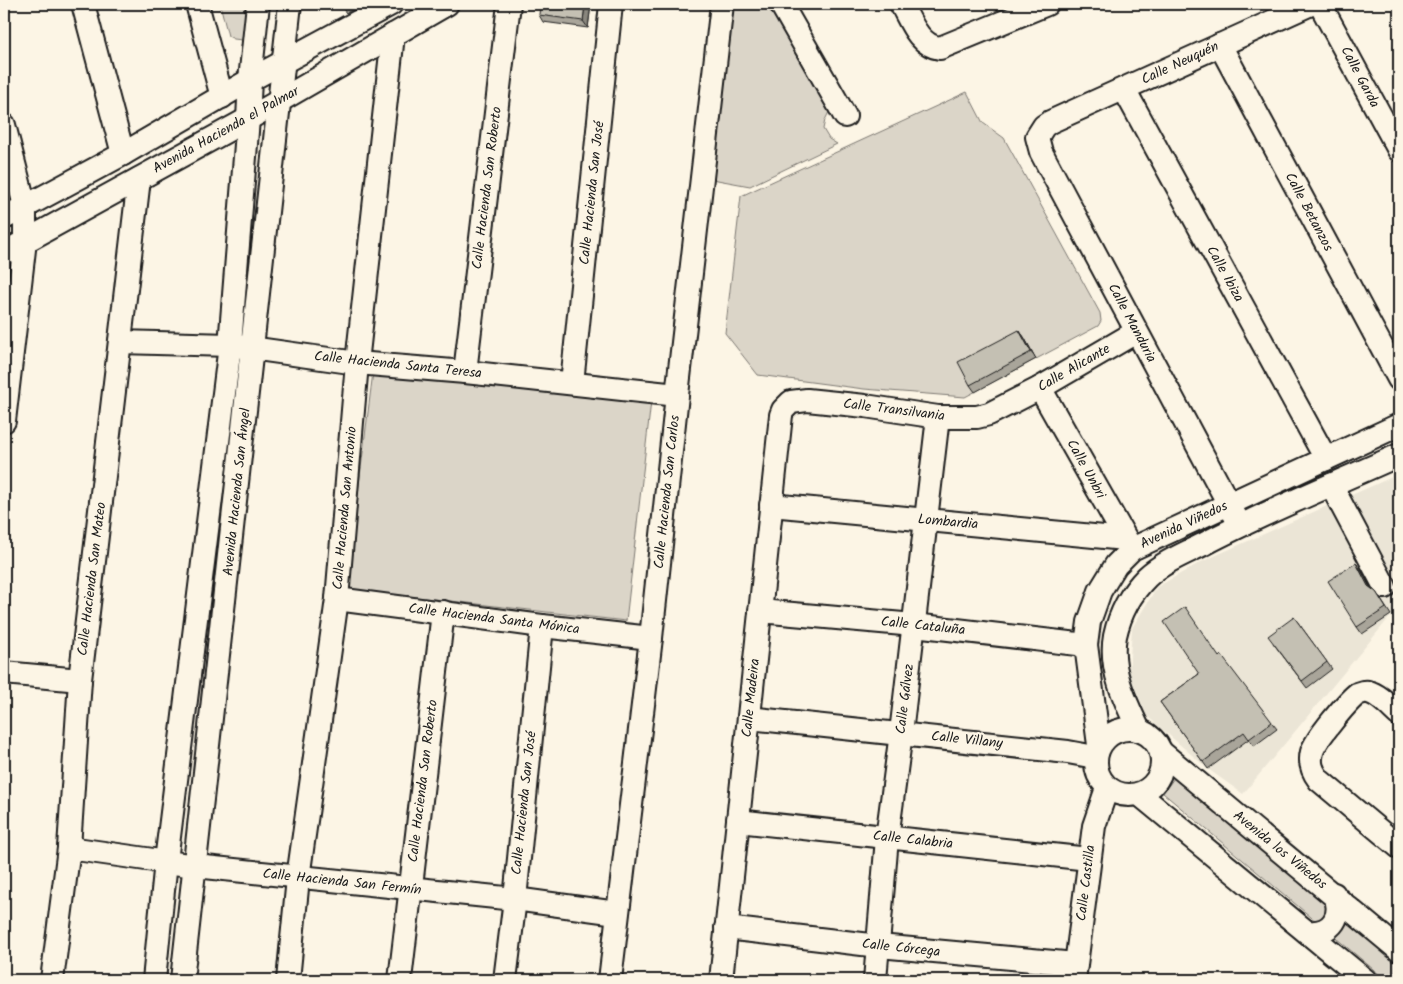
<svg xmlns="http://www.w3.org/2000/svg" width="1403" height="984" font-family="Kalam,sans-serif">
<rect width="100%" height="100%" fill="#fcf5e5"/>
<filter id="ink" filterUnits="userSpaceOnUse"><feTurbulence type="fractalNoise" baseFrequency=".02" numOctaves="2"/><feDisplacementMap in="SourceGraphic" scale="10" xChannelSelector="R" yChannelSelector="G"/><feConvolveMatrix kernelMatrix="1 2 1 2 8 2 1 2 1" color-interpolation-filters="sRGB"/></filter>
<g filter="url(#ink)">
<!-- built -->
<path fill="#ebe5d6" d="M1399,474V606L1243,794L1208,769L1147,716L1129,673L1132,628L1157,587L1201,562Z"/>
<!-- green -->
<g fill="#dbd5c8" stroke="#7c7872">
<path d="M220,4H251L247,35L242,40L234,39L228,36Z"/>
<path d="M733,4H768L829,112L825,120L823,129L829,139L837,144L750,186L712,179Z"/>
<path d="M967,92L983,123L1004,138L1100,313L1101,321L1098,326L965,397L864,389L758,375L725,333L741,196Z"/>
<path d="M373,372L651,401L626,621L346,589Z"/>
<path d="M1177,774L1399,959V980H1386L1163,793Z"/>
</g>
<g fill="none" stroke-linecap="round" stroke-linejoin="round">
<defs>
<g id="minor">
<path d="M83,4L123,154"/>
<path d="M197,4L222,97"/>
<path d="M781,4L845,116"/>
<path d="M901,4C910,20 919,46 940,48L1047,4"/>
<path d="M1320,4L1399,150"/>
<path d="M1220,45L1399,379"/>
<path d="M1124,89L1326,459"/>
<path d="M4,125L25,206V241L4,421"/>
<path d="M4,218L123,154L250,80L391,4"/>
<path d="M4,253L248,119L447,4"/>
<path d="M120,342L230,345L357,363L465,372L677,395"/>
<path d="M465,372L509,4"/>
<path d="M572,383L611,4"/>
<path d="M1040,388L1131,548"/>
<path d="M1331,485L1385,587"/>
<path d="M771,505L1125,539"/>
<path d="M1240,525L1041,152L1037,137L1044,126L1050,122L1311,4"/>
<path d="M337,599L542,626L651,638"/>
<path d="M760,611L914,625L1086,645"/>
<path d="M4,673L80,680"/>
<path d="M1399,715C1391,708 1379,694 1368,692C1365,691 1360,693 1357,694C1347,702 1315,740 1312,752C1309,763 1312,771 1319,780L1399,847"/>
<path d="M749,718L1068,752L1095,757"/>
<circle cx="1129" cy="762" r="33"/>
<path d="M1139,730C1125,701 1109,668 1115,636C1120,613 1131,593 1147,577C1163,562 1186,553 1206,543C1269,510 1335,484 1399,455"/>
<path d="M1099,745L1086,645L1089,622L1100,591L1116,565L1132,549L1147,542L1399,425"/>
<path d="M1161,752L1399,950"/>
<path d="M1139,794L1365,980"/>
<path d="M738,821L1089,859"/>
<path d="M69,848L195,866L515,899L617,913"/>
<path d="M726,928L879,946L1076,964"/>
<path d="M1307,932C1332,935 1344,915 1334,894"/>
<path d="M52,980L69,848L80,680L139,179"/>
<path d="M154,980L166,861L230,345L248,119L250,80L258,4"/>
<path d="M182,980L290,4"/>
<path d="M288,980L298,878L337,599L357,363L393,35"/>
<path d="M400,980L443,612"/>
<path d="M505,980L515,899L542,626"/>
<path d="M610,980L651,638L677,395L722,4"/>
<path d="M721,980L781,415L783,410L791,402L807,400L865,406L938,417H977L989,414L1040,388L1136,332"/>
<path d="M875,980L887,838L901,733L938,417"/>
<path d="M1074,980L1094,826L1107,788"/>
</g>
</defs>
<!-- minor casing -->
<use href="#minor" stroke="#1c1c1c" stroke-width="26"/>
<!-- minor -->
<use href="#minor" stroke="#fcf5e5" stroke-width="22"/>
</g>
<!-- wall -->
<g fill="#a9a59a" stroke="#1c1c1c">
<path d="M341,4H364L346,13L341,6Z"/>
<path d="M591,4L588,28L543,22L539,15Z"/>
<path d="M1019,330L1024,337L1036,359L975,392L970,385Z"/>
<path d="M1356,563L1361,570L1371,588L1376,592L1391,615L1362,634L1357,627Z"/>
<path d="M1294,617L1332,669L1307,688L1273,643Z"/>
<path d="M1219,656L1277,729L1254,746L1249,739L1208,769L1160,702L1199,674Z"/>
</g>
<!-- shaded-wall -->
<g fill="#89867d" stroke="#1c1c1c">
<path d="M585,4H591L588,28L583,21Z"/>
<path d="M1019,330L1024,337L1036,359L1031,352Z"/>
<path d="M1356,563L1361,570L1373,593L1368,586Z"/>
</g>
<!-- building -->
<g fill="#c4c0b3" stroke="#1c1c1c">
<path d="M540,4H585L583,21L539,15Z"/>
<path d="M1019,330L1031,352L970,385L958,362Z"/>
<path d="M1356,563L1368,586L1376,592L1386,608L1357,627L1328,581Z"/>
<path d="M1185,607L1219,657L1221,655L1272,722L1249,739L1244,732L1203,762L1160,702L1199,674L1164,622Z"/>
<path d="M1294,617L1327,662L1302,681L1268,636Z"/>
</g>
</g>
<g text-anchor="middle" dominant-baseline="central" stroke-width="4" stroke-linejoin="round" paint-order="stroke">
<!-- street labels -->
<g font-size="14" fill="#1c1c1c" stroke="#fcf5e5">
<text transform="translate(1180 63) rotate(-25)">Calle Neuquén</text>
<text transform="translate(1360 77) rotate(62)">Calle Garda</text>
<text transform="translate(226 130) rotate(-29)">Avenida Hacienda el Palmar</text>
<text transform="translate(487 188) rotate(-83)">Calle Hacienda San Roberto</text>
<text transform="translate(592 193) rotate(-84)">Calle Hacienda San José</text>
<text transform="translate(1309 212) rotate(62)">Calle Betanzos</text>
<text transform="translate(1225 274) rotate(61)">Calle Ibiza</text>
<text transform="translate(1132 323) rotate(62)">Calle Manduria</text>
<text transform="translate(398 365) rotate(6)">Calle Hacienda Santa Teresa</text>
<text transform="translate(1074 368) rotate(-30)">Calle Alicante</text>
<text transform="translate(894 410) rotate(7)">Calle Transilvania</text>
<text transform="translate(1086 469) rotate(61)">Calle Unbri</text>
<text transform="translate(237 492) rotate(-84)">Avenida Hacienda San Ángel</text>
<text transform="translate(667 492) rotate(-84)">Calle Hacienda San Carlos</text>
<text transform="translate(345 508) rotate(-85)">Calle Hacienda San Antonio</text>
<text transform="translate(948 522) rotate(5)">Lombardia</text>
<text transform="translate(1184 525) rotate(-25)">Avenida Viñedos</text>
<text transform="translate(92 579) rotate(-83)">Calle Hacienda San Mateo</text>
<text transform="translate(494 619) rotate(7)">Calle Hacienda Santa Mónica</text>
<text transform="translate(923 626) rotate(6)">Calle Cataluña</text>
<text transform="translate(751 698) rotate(-84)">Calle Madeira</text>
<text transform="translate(905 699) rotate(-83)">Calle Gálvez</text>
<text transform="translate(967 740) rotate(6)">Calle Villany</text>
<text transform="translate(423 781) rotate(-83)">Calle Hacienda San Roberto</text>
<text transform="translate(524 803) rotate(-84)">Calle Hacienda San José</text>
<text transform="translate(913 840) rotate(6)">Calle Calabria</text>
<text transform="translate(1280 850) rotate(39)">Avenida los Viñedos</text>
<text transform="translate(342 882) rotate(6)">Calle Hacienda San Fermín</text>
<text transform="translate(1086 883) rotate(-83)">Calle Castilla</text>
<text transform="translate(901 948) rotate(6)">Calle Córcega</text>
</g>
</g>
<!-- margin -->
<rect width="1403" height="984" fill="none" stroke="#fcf5e5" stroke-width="20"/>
<rect x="10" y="10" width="1383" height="964" fill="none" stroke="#1c1c1c" stroke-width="2" filter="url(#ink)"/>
</svg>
